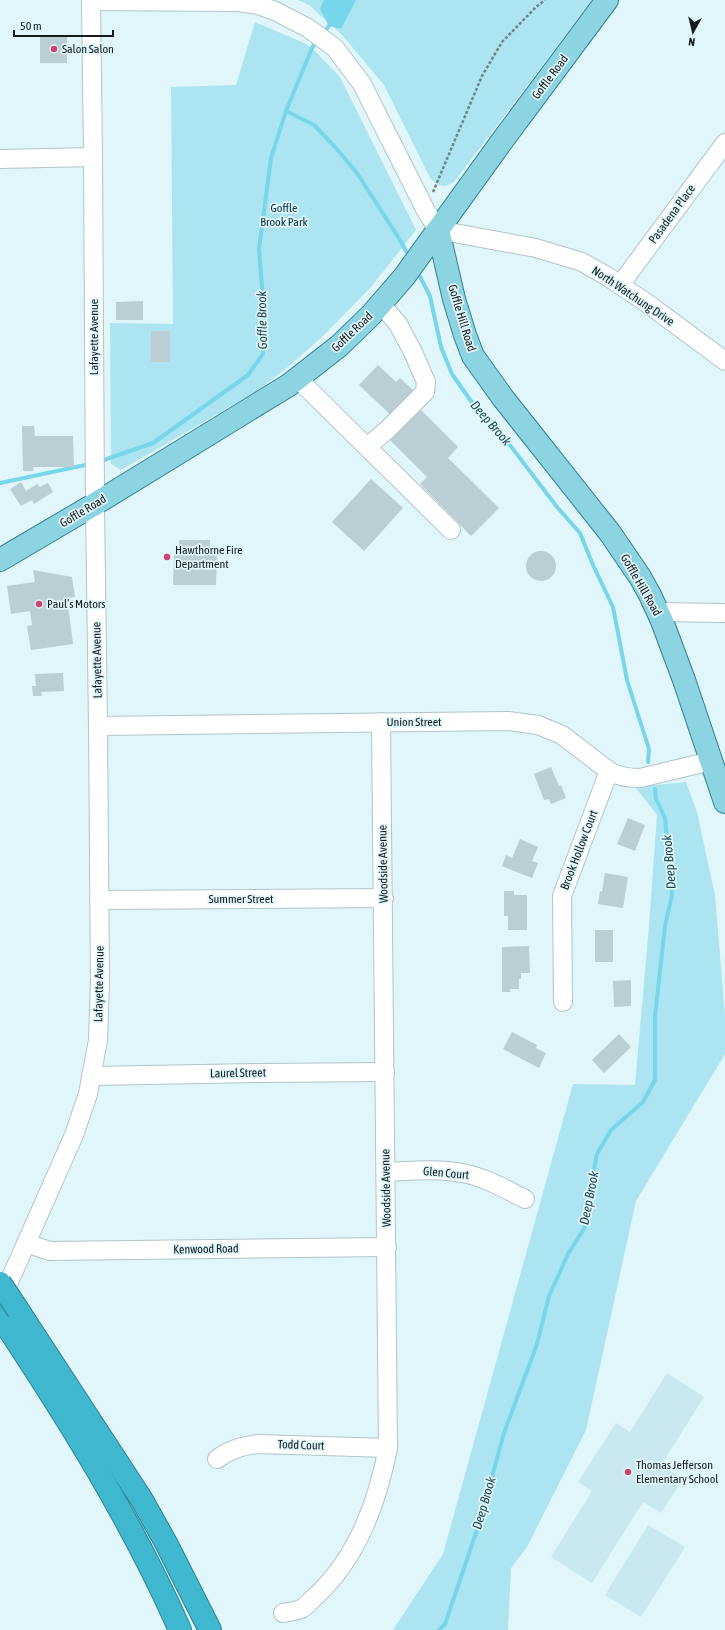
<svg xmlns="http://www.w3.org/2000/svg" width="725" height="1630" font-family="'Asap Condensed',sans-serif">
<rect width="100%" height="100%" fill="#e0f6fb"/>
<!-- built -->
<g fill="#cae8ef">
<path d="M667,1373L704,1397L661,1465L683,1479L661,1513L643,1502L592,1583L551,1557L592,1491L578,1482L616,1423L630,1432Z"/>
<path d="M648,1525L685,1547L641,1617L605,1595Z"/>
</g>
<!-- green -->
<g fill="#ade4f1">
<path d="M298,0H592L454,182L446,186L438,185L430,178L384,85L342,35L309,5Z"/>
<path d="M255,22L304,43L312,48L340,77L416,230L371,287L323,336L288,367L257,391L121,470L111,464L110,323L173,324L171,87L236,85Z"/>
<path d="M686,782L697,812L715,895L725,1016V1054L636,1201L586,1430L527,1547L511,1568L508,1630H393L443,1554L573,1084L635,1085L649,926L657,815L635,787Z"/>
</g>
<!-- water -->
<path fill="#78d6eb" d="M324,0H356L341,29L329,26L320,9Z"/>
<g fill="none" stroke-linecap="round" stroke-linejoin="round">
<!-- stream -->
<g stroke="#78d6eb" stroke-width="4">
<path d="M322,34L329,26L330,21"/>
<path d="M286,111L314,125L335,147L357,173L400,240L410,258"/>
<path d="M417,271L430,296L441,347L452,374L471,401L497,428L557,507L580,533L593,565L613,607L627,680L649,749L648,762"/>
<path d="M98,462L153,443L248,375L263,354L264,311L259,249L271,158L286,111L312,48L317,41"/>
<path d="M0,483L90,464"/>
<path d="M439,1630L445,1624L479,1524L504,1433L537,1344L549,1296L568,1254L585,1227L590,1189L597,1154L611,1130L643,1102L655,1080V1016L665,926L672,895L665,818L656,799L655,789"/>
</g>
</g>
<!-- building -->
<g fill="#baced3">
<rect x="40" y="35" width="27" height="28"/>
<path d="M143,301V320H116V302Z"/>
<rect x="151" y="331" width="19" height="31"/>
<path d="M378,365L396,382L400,378L416,393L393,417L359,385Z"/>
<path d="M421,410L458,447L448,458L499,508L471,536L420,484L427,477L390,440Z"/>
<path d="M22,426H34L35,436H73L74,467H33L34,471H23Z"/>
<path d="M371,479L403,508L364,551L332,522Z"/>
<path d="M21,482L26,491L37,484L40,487L48,483L53,492L34,504L32,500L21,506L10,489Z"/>
<path d="M179,540H210V553H217L216,585H173L174,553H179Z"/>
<circle cx="541" cy="566" r="15"/>
<path d="M33,570L72,577L75,597L67,598L73,644L31,650L27,626L32,625L30,611L11,614L7,586L35,582Z"/>
<path d="M63,673L64,691L41,692L42,696H33L32,686H36L35,674Z"/>
<path d="M551,767L559,786L561,785L566,798L551,804L549,799L544,800L534,774Z"/>
<path d="M628,818L645,825L635,851L617,844Z"/>
<path d="M520,839L538,847L532,861L538,863L532,878L502,866L506,855L512,858Z"/>
<path d="M605,873L628,877L623,908L598,904L600,891L602,892Z"/>
<path d="M504,891H514V895H527V930H508V916H504Z"/>
<rect x="595" y="930" width="18" height="32"/>
<path d="M529,946L530,973H521V979H519V989H510V992H502V947Z"/>
<path d="M631,980V1006L614,1007L613,981Z"/>
<path d="M512,1032L537,1045L536,1048L546,1053L539,1068L503,1049Z"/>
<path d="M619,1034L631,1047L604,1073L592,1060Z"/>
</g>
<g fill="none" stroke-linecap="round" stroke-linejoin="round">
<defs>
<g id="minor">
<path d="M91,1L238,2L258,5L275,11L308,28L335,48L362,84L426,211L438,230L536,248L582,262L605,275L644,301L725,361"/>
<path d="M0,159L93,157"/>
<path d="M620,285L725,143"/>
<path d="M298,379L451,530"/>
<path d="M367,447L388,429L425,392L426,382L413,352L398,324L381,304"/>
<path d="M658,612L725,613"/>
<path d="M98,726L508,721L538,725L562,735L609,771C619,777 628,778 640,778L711,761"/>
<path d="M99,900L384,898"/>
<path d="M563,1002L562,896L609,771"/>
<path d="M91,1076L260,1073L385,1072"/>
<path d="M386,1172C411,1171 437,1168 462,1173C485,1177 505,1189 525,1199"/>
<path d="M26,1243L50,1251L387,1247"/>
<path d="M1,1300L74,1135L88,1094L98,1040L100,983L98,726L95,504L93,157L91,0"/>
<path d="M217,1459C231,1449 242,1446 258,1444L388,1448"/>
<path d="M283,1613C289,1612 296,1611 301,1609C307,1606 312,1599 317,1595C358,1556 377,1503 388,1448L381,722"/>
</g>
<g id="major">
<path d="M438,230L454,299L465,335L473,356L503,398L610,533L640,577L650,595L662,621L684,680L725,802"/>
<path d="M0,560L95,504L289,385L339,346L371,315L404,277L502,141L607,0"/>
</g>
<g id="highway">
<path d="M18,1310L142,1500L166,1543L210,1630"/>
<path d="M0,1316C67,1417 131,1519 180,1630"/>
</g>
</defs>
<!-- minor casing -->
<use href="#minor" stroke="#b0c5ca" stroke-width="20"/>
<!-- major casing -->
<use href="#major" stroke="#308191" stroke-width="24"/>
<!-- highway casing -->
<use href="#highway" stroke="#308191" stroke-width="24"/>
<!-- path -->
<path stroke="#738285" stroke-width="2.5" stroke-dasharray="3 2" stroke-linecap="butt" d="M433,192L482,76L502,42L536,7L545,0"/>
<!-- minor -->
<use href="#minor" stroke="#fff" stroke-width="18"/>
<!-- major -->
<use href="#major" stroke="#8cd4e2" stroke-width="22"/>
<!-- highway -->
<use href="#highway" stroke="#3fb8cf" stroke-width="22"/>
<defs>
<path id="highway-bridge" d="M0,1283L18,1310"/>
</defs>
<!-- highway-bridge casing -->
<use href="#highway-bridge" stroke="#308191" stroke-width="24" stroke-linecap="butt"/>
<!-- highway-bridge -->
<use href="#highway-bridge" stroke="#3fb8cf" stroke-width="22"/>
</g>
<!-- markers -->
<g fill="#ce4172" stroke="#e0f6fb" stroke-width="1.5">
<circle cx="54" cy="49" r="4"/>
<circle cx="167" cy="557" r="4"/>
<circle cx="39" cy="604" r="4"/>
<circle cx="628" cy="1472" r="4"/>
</g>
<g text-anchor="middle" dominant-baseline="central" stroke-width="3.5" stroke-linejoin="round" paint-order="stroke">
<!-- poi labels -->
<g font-size="12" fill="#141c1e" stroke="#e0f6fb" text-anchor="start">
<text x="62" y="49">Salon Salon</text>
<text x="175" y="550">Hawthorne Fire<tspan x="175" dy="14">Department</tspan></text>
<text x="47" y="604">Paul’s Motors</text>
<text x="636" y="1465">Thomas Jefferson<tspan x="636" dy="14">Elementary School</tspan></text>
</g>
<!-- street labels -->
<g font-size="12" fill="#141c1e" stroke="#e0f6fb">
<text transform="translate(550 77) rotate(-53)">Goffle Road</text>
<text transform="translate(672 214) rotate(-54)">Pasadena Place</text>
<text transform="translate(633 296) rotate(34)">North Watchung Drive</text>
<text transform="translate(462 318) rotate(73)">Goffle Hill Road</text>
<text transform="translate(352 332) rotate(-44)">Goffle Road</text>
<text transform="translate(94 337) rotate(-90)">Lafayette Avenue</text>
<text transform="translate(83 511) rotate(-31)">Goffle Road</text>
<text transform="translate(641 585) rotate(60)">Goffle Hill Road</text>
<text transform="translate(97 660) rotate(-91)">Lafayette Avenue</text>
<text x="414" y="722">Union Street</text>
<text transform="translate(579 850) rotate(-69)">Brook Hollow Court</text>
<text transform="translate(383 864) rotate(-91)">Woodside Avenue</text>
<text x="241" y="899">Summer Street</text>
<text transform="translate(99 984) rotate(-89)">Lafayette Avenue</text>
<text transform="translate(238 1073) rotate(-1)">Laurel Street</text>
<text transform="translate(446 1173) rotate(5)">Glen Court</text>
<text transform="translate(386 1188) rotate(-91)">Woodside Avenue</text>
<text transform="translate(206 1249) rotate(-1)">Kenwood Road</text>
<text transform="translate(301 1445) rotate(2)">Todd Court</text>
</g>
<!-- park labels -->
<g font-size="12" fill="#02323a" stroke="#e0f6fb">
<text x="284" y="208">Goffle<tspan x="284" dy="14">Brook Park</tspan></text>
</g>
<!-- water labels -->
<g font-size="13" font-style="italic" fill="#1d4851" stroke="#e0f6fb">
<text transform="translate(262 320) rotate(-91)">Goffle Brook</text>
<text transform="translate(491 423) rotate(49)">Deep Brook</text>
<text transform="translate(669 862) rotate(-95)">Deep Brook</text>
<text transform="translate(589 1198) rotate(-79)">Deep Brook</text>
<text transform="translate(484 1503) rotate(-74)">Deep Brook</text>
</g>
</g>
<!-- north arrow -->
<g transform="translate(693 32) rotate(188)" stroke="#e0f6fb" stroke-width="3" paint-order="stroke">
<path d="M0-3L7 15L0 10L-7 15Z" fill="#141c1e"/>
<text y="-6" font-size="11" font-weight="bold" text-anchor="middle" fill="#141c1e">N</text>
</g>
<!-- scale -->
<path d="M14 30v6h99v-6" fill="none" stroke="#141c1e" stroke-width="2"/>
<text x="20" y="30" font-size="12" fill="#141c1e" stroke="#e0f6fb" stroke-width="3" paint-order="stroke">50 m</text>
</svg>
